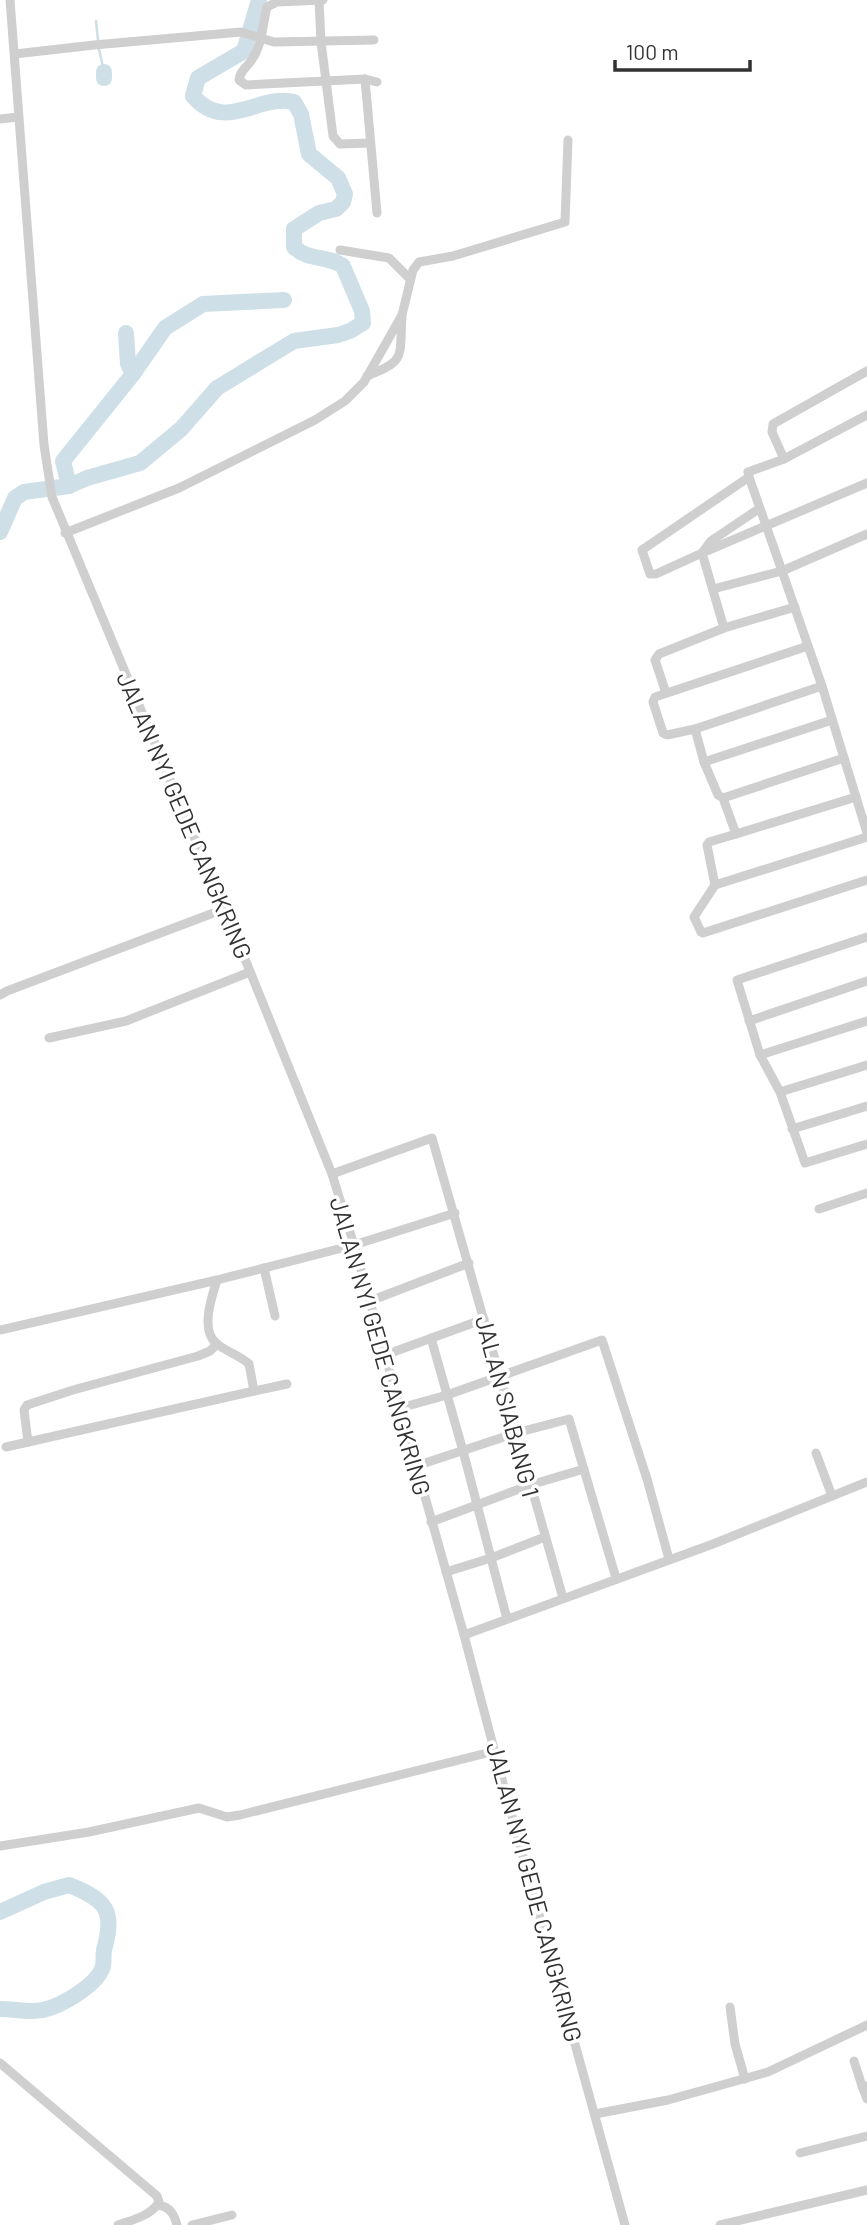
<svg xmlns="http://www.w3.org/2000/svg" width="867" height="2225" font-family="Barlow,sans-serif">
<rect width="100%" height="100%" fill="#fff"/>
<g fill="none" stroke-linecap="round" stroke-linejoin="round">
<!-- stream -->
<g stroke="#cedfe8" stroke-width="2.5">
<path d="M96,21L98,40"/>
<path d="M99,49L104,72"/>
</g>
<!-- river -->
<g stroke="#cedfe8" stroke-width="16">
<path d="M104,72V78"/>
<path d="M126,333L128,364L133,374"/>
<path d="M69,486L63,461L133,374L165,328L203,304L284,300"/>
<path d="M0,532L15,498L24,492L69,486L87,478L140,463L181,429L217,388L294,341L338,335L350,331L363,323L362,311L343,266C328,255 308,261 294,247V229L319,213L336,209L343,202L345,194L338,178L309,154L301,114L294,102C260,93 225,134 193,96L198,78L244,51L259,0"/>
<path d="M0,1912L44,1892L69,1885C107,1900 115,1911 104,1950C103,1955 104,1961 103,1966C98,1985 61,2006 43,2010C29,2013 14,2009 0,2009"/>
</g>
<!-- minor -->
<g stroke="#cfcfcf" stroke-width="9">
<path d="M10,0L44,445L52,497L245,959L332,1174L354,1245L464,1635L505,1791L625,2225"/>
<path d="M319,0L321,42L333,136L340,144L370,143"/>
<path d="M323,0L277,2L267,7C262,26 263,44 251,61C246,68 240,71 239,80L246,85L365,79L377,82"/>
<path d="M15,54L94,45L241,32L274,42L374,40"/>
<path d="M365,79L377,213"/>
<path d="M0,119L18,117"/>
<path d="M340,250L389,258L410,279"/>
<path d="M367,376C407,360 399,358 402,317"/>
<path d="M784,459L772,432L773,424L867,371"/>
<path d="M749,477L748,472L784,459L867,415"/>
<path d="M65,533L179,488L315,420L345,401L364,382L402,315L413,270L419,262L453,256L565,222L568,140"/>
<path d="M713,589L782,571L749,477L642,550L650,574H656L702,553L711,541L760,508"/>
<path d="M724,628L702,553L867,483"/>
<path d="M808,646L655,697L653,702L663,733L667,735L695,729L822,686L867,833"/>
<path d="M822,686L782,571L867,534"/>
<path d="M666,693L655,660L659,654L724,628L795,607"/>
<path d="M695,729L704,762L718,795L723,798L736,834L709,842L707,845L715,885L694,917L701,932L703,933L867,880"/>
<path d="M704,762L832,720"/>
<path d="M723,798L844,758"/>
<path d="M736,834L856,797"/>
<path d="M715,885L867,837"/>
<path d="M867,937L737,980L760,1055L780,1092L805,1163L867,1144"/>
<path d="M0,995L7,991L224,909"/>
<path d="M749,1021L867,981"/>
<path d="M49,1038L126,1021L250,972"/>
<path d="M760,1055L867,1021"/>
<path d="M780,1092L867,1065"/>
<path d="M792,1129L867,1106"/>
<path d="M332,1174L432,1138L563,1598"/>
<path d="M819,1209L867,1193"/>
<path d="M264,1268L275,1316"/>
<path d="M370,1301L469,1263"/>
<path d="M0,1330L217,1280L354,1245L455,1213"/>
<path d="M431,1338L463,1451L507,1619"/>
<path d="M385,1355L484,1319"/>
<path d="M254,1391L287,1384"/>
<path d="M400,1408L447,1395L602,1340L647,1479L669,1559"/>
<path d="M28,1442L24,1410L27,1405L73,1390L198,1356L210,1351L217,1344"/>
<path d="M6,1447L254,1391L249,1364C240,1355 226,1352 216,1343C200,1330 212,1296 217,1280"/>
<path d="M816,1453L832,1496"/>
<path d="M416,1466L516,1433L569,1419L616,1578"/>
<path d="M431,1522L530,1485L584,1469"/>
<path d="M446,1572L491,1558L545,1537"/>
<path d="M464,1635L713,1544L867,1482"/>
<path d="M0,1846L89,1832L199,1808L227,1817L240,1815L495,1751"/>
<path d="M730,2007L735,2044L745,2079"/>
<path d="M854,2061L862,2086H867"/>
<path d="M0,2063L157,2196L159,2202C151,2216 132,2220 118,2225"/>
<path d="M862,2086L867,2099"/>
<path d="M595,2114L668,2100L768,2072L867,2025"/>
<path d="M800,2153L867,2136"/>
<path d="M158,2205C170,2207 174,2214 177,2225"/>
<path d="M192,2225L232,2215"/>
<path d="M720,2225L867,2190"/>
</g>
</g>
<g text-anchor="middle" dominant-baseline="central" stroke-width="7" stroke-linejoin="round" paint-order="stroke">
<!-- street labels -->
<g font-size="24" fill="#323232" stroke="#fff">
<text transform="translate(185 815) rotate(67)">JALAN NYI GEDE CANGKRING</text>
<text transform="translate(381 1346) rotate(74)">JALAN NYI GEDE CANGKRING</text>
<text transform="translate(508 1406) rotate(75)">JALAN SIABANG 1</text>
<text transform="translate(535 1892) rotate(75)">JALAN NYI GEDE CANGKRING</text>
</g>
</g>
<!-- scale -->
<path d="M615 60v10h135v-10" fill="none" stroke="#323232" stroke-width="3.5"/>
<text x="626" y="60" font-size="21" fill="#323232" stroke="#ffffff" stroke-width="5" paint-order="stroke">100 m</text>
</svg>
